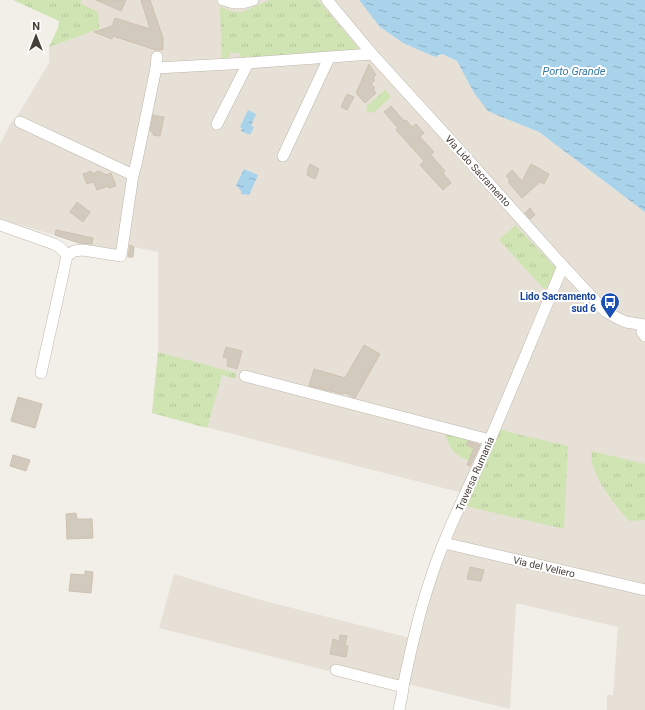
<svg xmlns="http://www.w3.org/2000/svg" width="645" height="710" font-family="Roboto,sans-serif">
<defs>
<pattern id="grass-tufts" width="24" height="20" patternUnits="userSpaceOnUse"><rect width="24" height="20" fill="#d0e4b3"/><path d="M3 7l-1-3M5 7V3M7 7l1-3M15 17l-1-3M17 17v-4M19 17l1-3" fill="none" stroke="#b4c59b"/></pattern>
<pattern id="water-ripples" width="26" height="14" patternUnits="userSpaceOnUse"><rect width="26" height="14" fill="#a8d3eb"/><path d="M2 4q2-2 4 0t4 0M15 11q2-2 4 0t4 0" fill="none" stroke="#8badbf"/></pattern>
</defs>
<rect width="100%" height="100%" fill="#f2efe8"/>
<!-- residential -->
<path fill="#e6e0d6" d="M82,0H359L380,27L403,43L435,57L442,54L457,61L474,93L504,118L539,132L645,212V710H607V695H613L618,627L516,603L510,709L408,684L399,694L392,687L159,628L174,574L261,600L410,638L463,493L306,453L152,413L158,352V252L134,247L133,257L125,256L85,245L64,238L0,219V144L11,123L17,116L21,110L49,63V47L74,38L80,3Z"/>
<!-- grass -->
<g fill="url(#grass-tufts)">
<path d="M13,0H82L80,3L98,12L99,29L49,47L58,28L59,21Z"/>
<path d="M270,0H318L358,48L356,52L242,59L239,53H230L229,60H222L220,7L234,12H242Z"/>
<path d="M385,90L391,97L373,113L366,111L368,105Z"/>
<path d="M515,225L555,267L556,271L548,289L543,288L499,240Z"/>
<path d="M158,352L236,373L235,379L222,375L207,428L152,413Z"/>
<path d="M499,428L508,432L568,446L564,529L465,506Z"/>
<path d="M445,431L469,438L467,445L474,448L469,461C452,453 449,449 445,431Z"/>
<path d="M591,451L645,464V520L629,521L613,502L599,481L592,464Z"/>
</g>
<!-- water -->
<g fill="url(#water-ripples)">
<path d="M359,0H645V212L539,132L504,118L488,111L474,93L457,61L442,54L435,57L403,43L380,27Z"/>
<path d="M248,110L256,114L251,126L254,127L250,135L241,131L242,128L240,127Z"/>
<path d="M244,169L258,175L249,195L241,194V191L236,185Z"/>
</g>
<!-- building -->
<g fill="#d3cabe" stroke="#cec1b1">
<path d="M96,0H126L121,11Z"/>
<path d="M141,0H150L163,38V50H156L113,36L112,39L94,32L112,26L115,18L150,29Z"/>
<path d="M369,64L376,75L373,78L375,80L371,84L375,88L373,89L376,93L365,103L356,93Z"/>
<path d="M347,94L354,97L347,110L341,107Z"/>
<path d="M391,106L404,121L406,120L412,127L416,124L424,133L420,137L434,152L431,155L445,171L443,173L451,183L443,190L420,165L424,161L396,130L398,128L384,112Z"/>
<path d="M153,115L164,117L160,136L153,135V132L150,131Z"/>
<path d="M310,164L319,169L315,179L307,175L308,172H307Z"/>
<path d="M531,164L549,174L544,184L540,182L522,198L508,182L510,180L506,176L512,170L522,181Z"/>
<path d="M91,171L92,174L99,171L106,175L111,173L116,186L109,188L108,186L97,190L94,182L87,184L83,174Z"/>
<path d="M77,202L90,212L83,222L70,212Z"/>
<path d="M530,208L535,215L530,219L525,213Z"/>
<path d="M56,230L93,238L92,244L79,243L55,235Z"/>
<path d="M130,245L134,247L133,257H128Z"/>
<path d="M364,345L380,354L355,398L345,393L343,394L309,386L314,369L345,378Z"/>
<path d="M226,347L242,351L237,369L227,366L228,358L223,357Z"/>
<path d="M18,397L42,404L35,428L11,421Z"/>
<path d="M468,441L480,445L470,466L467,465L474,448L466,445Z"/>
<path d="M13,455L30,460L26,471L10,466Z"/>
<path d="M76,513L77,519H92L93,538L67,539L66,514Z"/>
<path d="M470,567L484,570L481,581L467,579Z"/>
<path d="M85,571L93,572L91,593L69,591L71,574L85,575Z"/>
<path d="M340,635L347,636L345,645L348,646L346,657L330,654L333,639L339,641Z"/>
</g>
<g fill="none" stroke-linecap="round" stroke-linejoin="round">
<defs>
<g id="minor">
<path d="M223,0C233,4 243,4 253,0"/>
<path d="M327,0L372,54L453,143L563,266L605,311L617,318L626,322L645,325"/>
<path d="M156,68L157,57"/>
<path d="M20,122L133,175"/>
<path d="M217,124L248,63"/>
<path d="M283,156L329,58"/>
<path d="M0,225L54,244C60,247 64,250 67,256L41,373"/>
<path d="M67,256L74,251L83,250L121,256L133,175L136,165L156,68L248,63L372,54"/>
<path d="M642,325V332L645,336"/>
<path d="M245,376L490,440"/>
<path d="M444,543L645,590"/>
<path d="M336,670L403,687"/>
<path d="M399,710L402,695L403,687C410,653 417,620 428,587C443,537 468,490 489,442C514,384 538,325 563,266"/>
</g>
</defs>
<!-- minor casing -->
<use href="#minor" stroke="#bdb6ab" stroke-width="12"/>
<!-- minor -->
<use href="#minor" stroke="#fff" stroke-width="11"/>
</g>
<!-- icons -->
<defs>
<symbol id="bus-pin" viewBox="-11 -11 22 30"><path d="M0 17L-7.5 6A9.5 9.5 0 1 1 7.5 6Z" fill="#1a4fb4" stroke="#fff"/><path d="M-5-6H5V4H4V6H2V4H-2V6H-4V4H-5ZM-3.5-4V0h7V-4ZM-3.5 1.2v1.5H-2V1.2ZM2 1.2v1.5H3.5V1.2Z" fill="#fff"/></symbol>
</defs>
<g fill-rule="evenodd">
<use href="#bus-pin" x="599" y="291" width="22" height="30"/>
</g>
<g text-anchor="middle" dominant-baseline="central" stroke-width="4" stroke-linejoin="round" paint-order="stroke">
<!-- street labels -->
<g font-size="10" fill="#453f37" stroke="#fff">
<text transform="translate(478 171) rotate(48)">Via Lido Sacramento</text>
<text transform="translate(475 474) rotate(-66)">Traversa Rumania</text>
<text transform="translate(544 567) rotate(13)">Via del Veliero</text>
</g>
<!-- transit labels -->
<g font-size="10" font-weight="bold" fill="#164399" stroke="#fff" text-anchor="end">
<text x="596" y="296">Lido Sacramento<tspan x="596" dy="12">sud 6</tspan></text>
</g>
<!-- water labels -->
<g font-size="11" font-style="italic" fill="#367aa1" stroke="#fff">
<text x="574" y="71">Porto Grande</text>
</g>
</g>
<!-- north arrow -->
<g transform="translate(36 36)" stroke="#ffffff" stroke-width="3" paint-order="stroke">
<path d="M0-3L7 15L0 10L-7 15Z" fill="#453f37"/>
<text y="-6" font-size="11" font-weight="bold" text-anchor="middle" fill="#453f37">N</text>
</g>
</svg>
